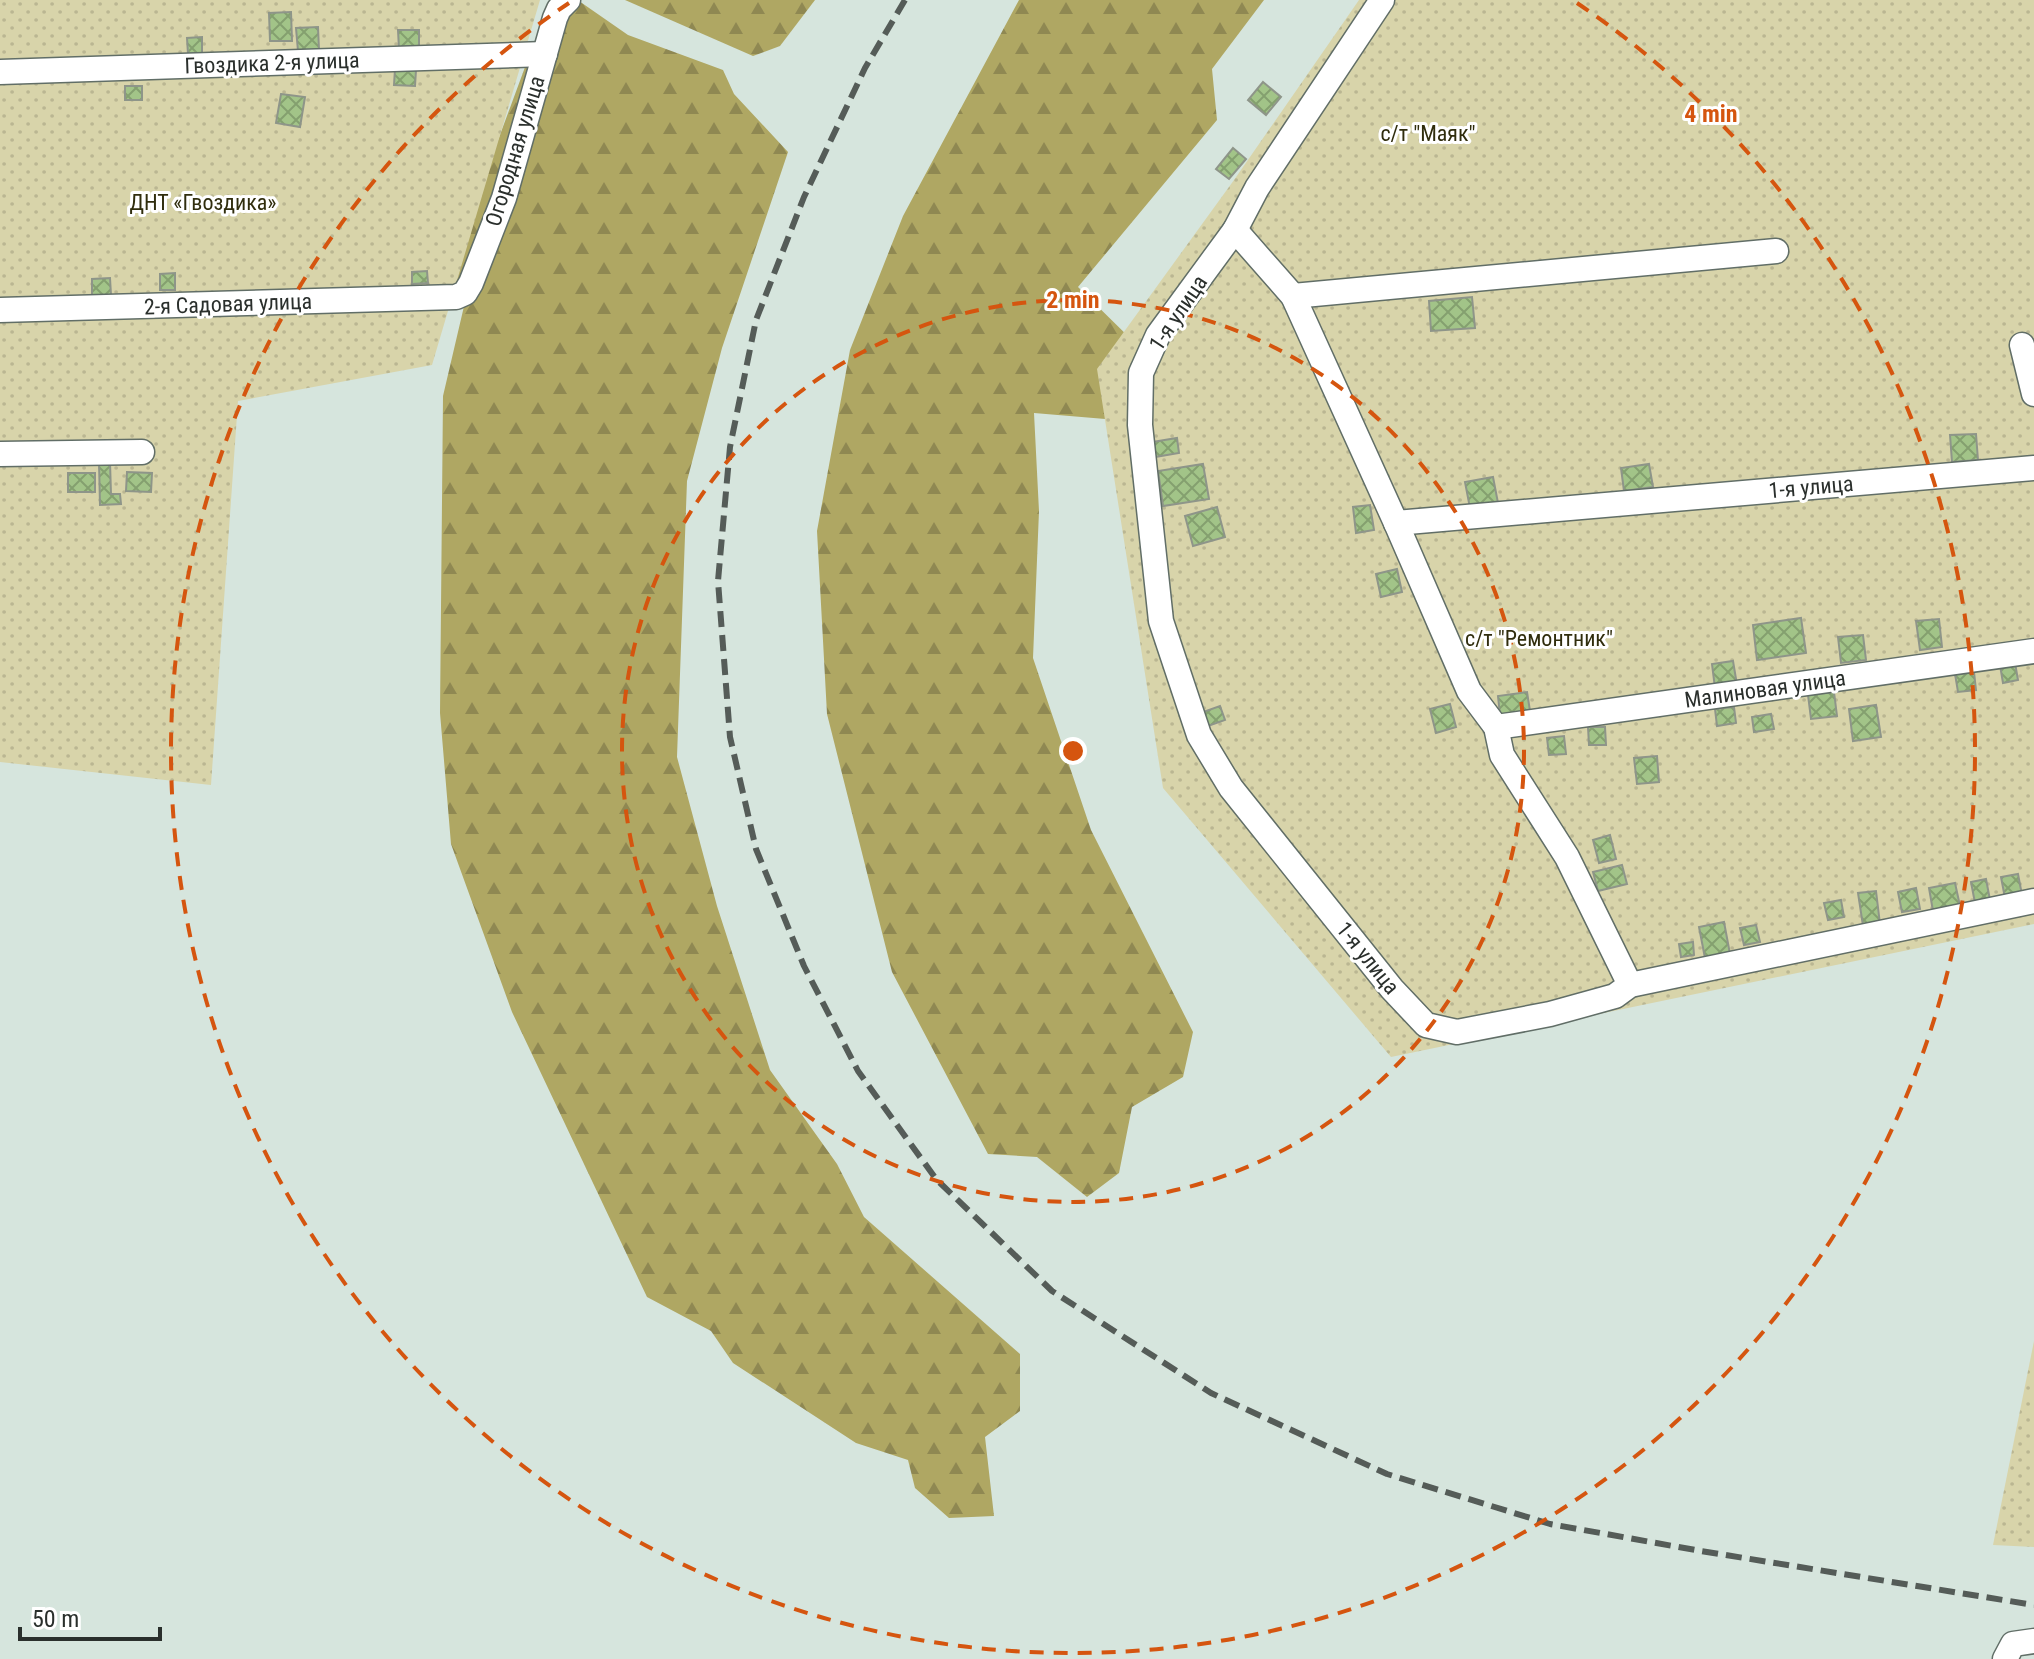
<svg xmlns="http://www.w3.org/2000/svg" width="2034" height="1659" font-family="'Roboto Condensed',sans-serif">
<defs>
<pattern id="forest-firs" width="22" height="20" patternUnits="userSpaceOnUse" patternTransform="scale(2)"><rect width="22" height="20" fill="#afa763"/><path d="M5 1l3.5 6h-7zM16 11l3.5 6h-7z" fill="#8f8852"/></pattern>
<pattern id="garden-dots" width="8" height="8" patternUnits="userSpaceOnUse" patternTransform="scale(2)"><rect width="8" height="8" fill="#d8d4aa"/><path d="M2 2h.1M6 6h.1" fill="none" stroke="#bab692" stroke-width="1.8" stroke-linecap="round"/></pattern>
<pattern id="building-cross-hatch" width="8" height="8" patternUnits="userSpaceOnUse" patternTransform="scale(2)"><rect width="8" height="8" fill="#a2c488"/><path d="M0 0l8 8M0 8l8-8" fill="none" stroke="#84a06f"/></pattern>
</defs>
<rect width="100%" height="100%" fill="#d6e5dd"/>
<!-- forest -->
<g fill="url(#forest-firs)">
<path d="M625,0H815L780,46L753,56Z"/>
<path d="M1019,0H1264L1212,69L1217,120L1078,287L1139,347L1129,421L1034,413L1039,511L1033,658L1091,830L1193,1032L1183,1077L1132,1107L1119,1173L1087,1197L1037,1157L988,1154L892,972L827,714L817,531L850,350L903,216Z"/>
<path d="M579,1L628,35L723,70L734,94L788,152L722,348L687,481L677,757L717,906L770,1070L837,1164L864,1217L1020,1354V1411L985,1437L994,1516L949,1518L915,1488L908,1460L856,1443L733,1363L711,1331L647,1297L512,1012L451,844L440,713L443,396L465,302L446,281L528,59Z"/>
</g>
<!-- garden -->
<g fill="url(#garden-dots)">
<path d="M0,0H540L432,365L238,401L211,785L0,762Z"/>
<path d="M1359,0H2034V924L1391,1057L1163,788L1097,369L1234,180Z"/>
<path d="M2034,1341V1547L1993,1545Z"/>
</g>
<!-- building -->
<g fill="url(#building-cross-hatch)" stroke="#8e9589" stroke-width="2">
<path d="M291,12L292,41H270L269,13Z"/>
<path d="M318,27L319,50L298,51L296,28Z"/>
<path d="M398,30H419V49H399Z"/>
<path d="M202,37V53L188,54L187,38Z"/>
<path d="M395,69L416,70L415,86L394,85Z"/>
<path d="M1263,82L1281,97L1266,115L1248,100Z"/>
<rect x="125" y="86" width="17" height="14"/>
<path d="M281,94L305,97L300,127L276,123Z"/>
<path d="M1233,148L1246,159L1229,179L1216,169Z"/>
<path d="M427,271L428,283L412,284V272Z"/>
<path d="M175,273V290H160V274Z"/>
<path d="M110,278L111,295H92V279Z"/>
<path d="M1472,297L1475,328L1431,331L1429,301Z"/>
<path d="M1976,434L1978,460L1952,462L1950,435Z"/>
<path d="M1177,438L1179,453L1155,457L1152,442Z"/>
<path d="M99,462H110L111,494H120L121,504L100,505Z"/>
<path d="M1203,464L1209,499L1163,506L1158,471Z"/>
<path d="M1649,464L1653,487L1624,491L1621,468Z"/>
<path d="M127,472L152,473L151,492L126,491Z"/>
<rect x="68" y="473" width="27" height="19"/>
<path d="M1493,477L1498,503L1470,508L1465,482Z"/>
<path d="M1370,505L1374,530L1356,533L1353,507Z"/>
<path d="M1217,507L1225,537L1193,546L1185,516Z"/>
<path d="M1397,569L1402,592L1381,597L1376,574Z"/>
<path d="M1801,618L1806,653L1757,660L1753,625Z"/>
<path d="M1939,619L1942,647L1920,650L1916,621Z"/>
<path d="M1863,635L1866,660L1841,663L1838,637Z"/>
<path d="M1733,661L1737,685L1715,688L1712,664Z"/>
<path d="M2015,663L2018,680L2003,683L2000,665Z"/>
<path d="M1974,672L1976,690L1958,692L1955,674Z"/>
<path d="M1527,692L1530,711L1500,715L1498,696Z"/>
<path d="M1834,692L1837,716L1811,719L1808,695Z"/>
<path d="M1450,704L1456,727L1436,733L1430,709Z"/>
<path d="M1876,705L1881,737L1853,741L1849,709Z"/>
<path d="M1220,706L1225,720L1208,726L1203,712Z"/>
<path d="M1734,707L1736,723L1717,726L1715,709Z"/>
<path d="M1771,714L1774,729L1754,732L1752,717Z"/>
<path d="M1588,727H1605L1606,745H1589Z"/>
<path d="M1564,736L1566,754L1549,755L1547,738Z"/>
<path d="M1657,756L1659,782L1637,784L1634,758Z"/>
<path d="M1610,835L1616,859L1599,863L1593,840Z"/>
<path d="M1622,865L1627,884L1598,891L1593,872Z"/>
<path d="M2018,874L2022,895L2005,898L2001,877Z"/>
<path d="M1986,879L1990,900L1975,903L1971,882Z"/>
<path d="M1955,883L1960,906L1933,911L1929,888Z"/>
<path d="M1916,888L1920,909L1902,912L1898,892Z"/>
<path d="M1876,891L1880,924L1863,926L1858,893Z"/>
<path d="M1841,900L1844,917L1828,920L1824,903Z"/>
<path d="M1724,922L1730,954L1705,958L1699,927Z"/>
<path d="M1756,925L1760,942L1744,945L1740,928Z"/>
<path d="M1693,942L1694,955L1681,957L1679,944Z"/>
</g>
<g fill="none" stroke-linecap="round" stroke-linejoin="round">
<defs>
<g id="minor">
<path d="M1382,0L1257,188L1235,230L1158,335L1141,373L1140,425L1161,621L1199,735L1231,788L1392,989L1426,1025L1457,1032L1550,1014L1615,996L1630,985L2034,901"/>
<path d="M0,72L545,54"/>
<path d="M1235,230L1293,296L1396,523L1469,691L1496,727L1502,755L1567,857L1630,985"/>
<path d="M1293,296L1776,251"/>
<path d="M0,310L456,297L465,293L471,283L504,198L555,18L559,9L568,0"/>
<path d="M2022,345L2034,394"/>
<path d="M0,454L142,452"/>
<path d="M1396,523L2034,468"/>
<path d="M1496,727L2034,651"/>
<path d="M2005,1659L2013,1644L2034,1641"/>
</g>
</defs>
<!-- minor casing -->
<use href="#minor" stroke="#616e67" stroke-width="27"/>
<!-- minor -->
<use href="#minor" stroke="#fff" stroke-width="24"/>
<!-- rail -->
<path stroke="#555c58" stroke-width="6" stroke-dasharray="16 8" stroke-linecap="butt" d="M905,0L865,68L804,197L756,320L730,447L718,581L730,737L756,849L804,966L858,1071L936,1179L1052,1291L1211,1393L1387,1474L1550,1524L1701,1551L2034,1605"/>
</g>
<!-- distance rings -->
<g fill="none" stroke="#d5550f" stroke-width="4" stroke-dasharray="14 10">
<circle cx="1073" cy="751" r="451"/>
<path d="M1577 3A902 902 0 1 1 569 3"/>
</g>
<g text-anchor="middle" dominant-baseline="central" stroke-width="6" stroke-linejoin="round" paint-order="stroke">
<!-- street labels -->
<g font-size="22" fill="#2a2f2c" stroke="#fff">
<text transform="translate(272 63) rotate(-2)">Гвоздика 2-я улица</text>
<text transform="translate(515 151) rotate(-73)">Огородная улица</text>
<text transform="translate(228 304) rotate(-2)">2-я Садовая улица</text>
<text transform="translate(1178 313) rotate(-56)">1-я улица</text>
<text transform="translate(1811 487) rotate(-5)">1-я улица</text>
<text transform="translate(1765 689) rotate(-8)">Малиновая улица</text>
<text transform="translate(1368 958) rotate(51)">1-я улица</text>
</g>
<!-- park labels -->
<g font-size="22" fill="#302d0d" stroke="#fff">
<text x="1428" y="133">с/т "Маяк"</text>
<text x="203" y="202">ДНТ «Гвоздика»</text>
<text x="1539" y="638">с/т "Ремонтник"</text>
</g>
</g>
<circle cx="1073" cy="751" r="12" fill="#d5550f" stroke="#fff" stroke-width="4"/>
<g font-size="24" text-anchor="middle" font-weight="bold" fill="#d5550f" stroke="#fff" stroke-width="6" stroke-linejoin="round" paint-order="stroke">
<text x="1711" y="122">4 min</text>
<text x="1073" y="308">2 min</text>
</g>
<!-- scale -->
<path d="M20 1627v12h140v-12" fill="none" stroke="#2a2f2c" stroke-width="4"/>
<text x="32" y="1627" font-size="24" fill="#2a2f2c" stroke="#ffffff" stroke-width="6" paint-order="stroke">50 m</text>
</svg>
